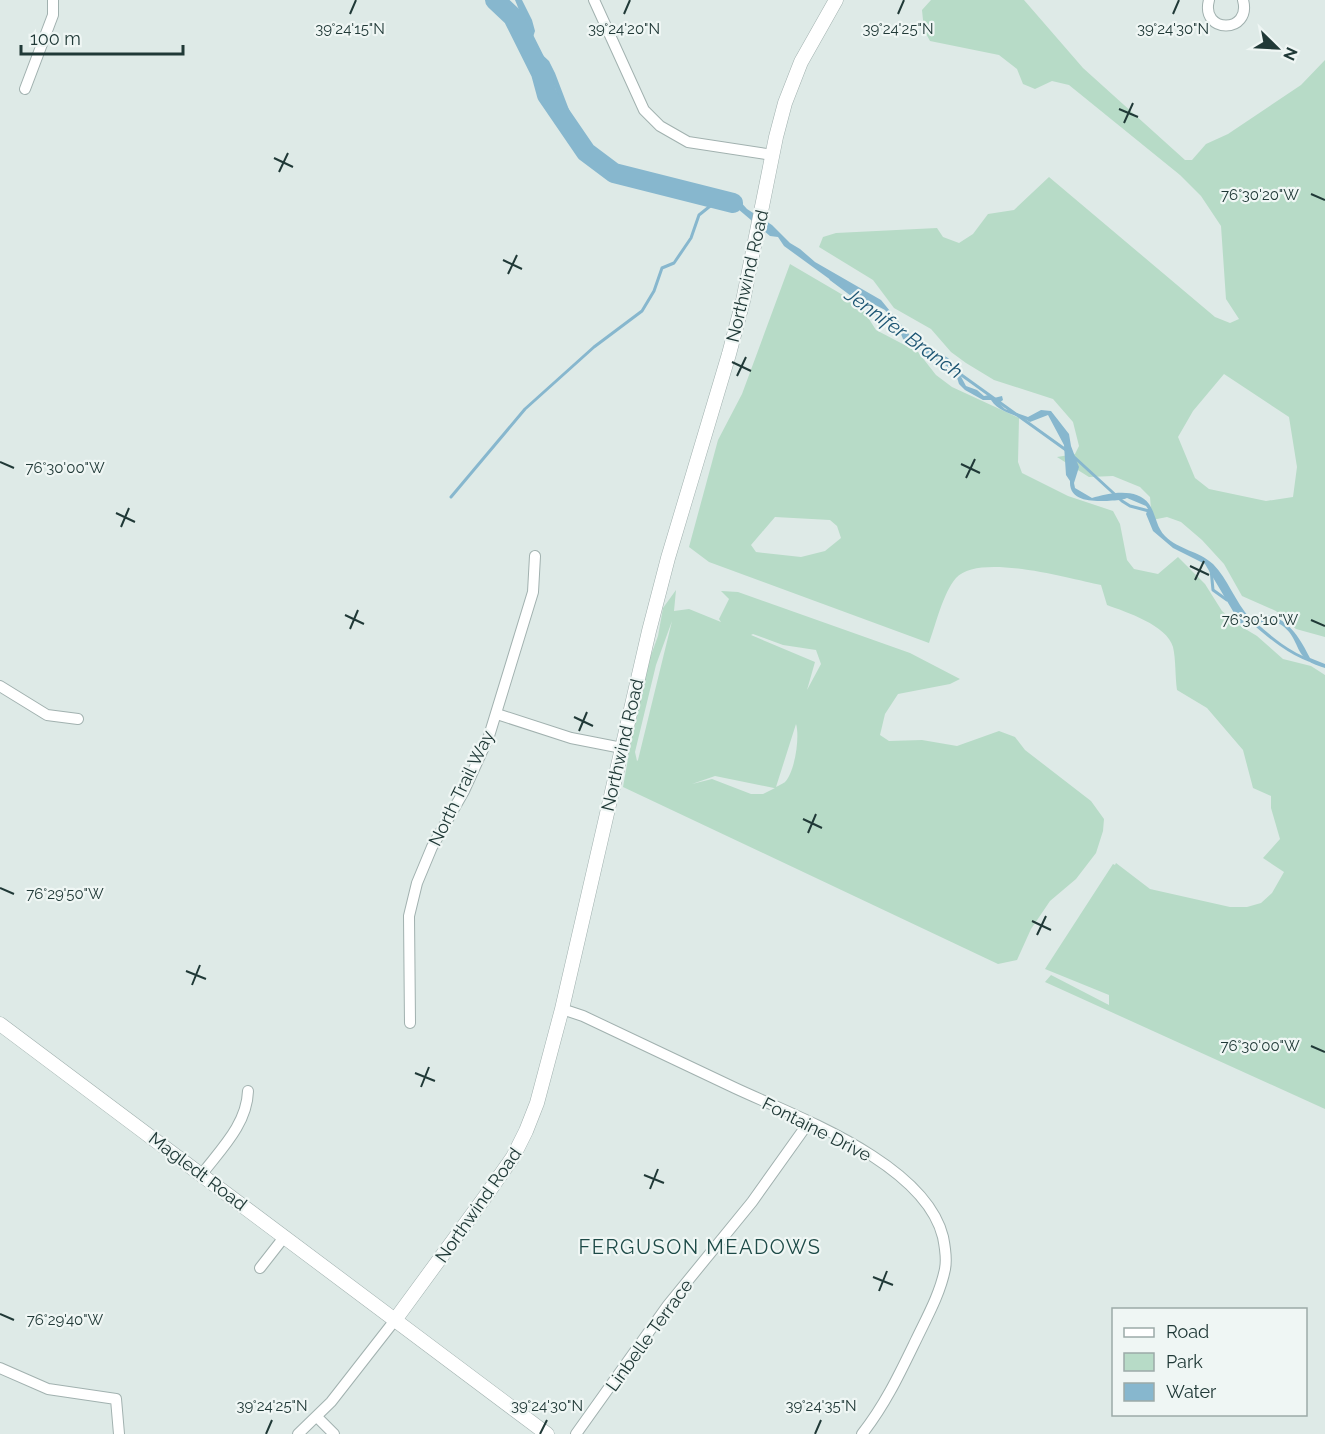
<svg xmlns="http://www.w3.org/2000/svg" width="1325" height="1434" font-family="Raleway,sans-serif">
<rect width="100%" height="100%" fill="#deeae7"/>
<!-- green -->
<g fill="#b7dbc7" fill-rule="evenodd">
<path d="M931,0H1024L1083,68L1185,160H1192L1206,144L1228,134L1301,85L1325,60V637L1296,629L1276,611L1242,596L1224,564L1202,540L1181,522L1167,517L1152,520L1150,497L1140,487L1113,476L1089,477L1057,457L1075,454L1079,446L1073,422L1053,399L994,380L966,363L951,352L931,329L894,308L873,280L819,247L823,237L836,233L937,228L943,237L959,243L973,234L988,214L1014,210L1049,177L1215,317L1230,323L1239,319L1226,299L1221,226L1201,196L1180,175L1069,85L1052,81L1035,89L1023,84L1017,69L999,55L930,41L924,30L922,10ZM1224,374L1289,417L1297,467L1293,497L1266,501L1209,489L1195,478L1178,437L1193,411Z"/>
<path d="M790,264L860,305L876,330L918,352L936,375L952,387L1019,418L1018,462L1022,473L1068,496L1113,511L1120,524L1127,560L1134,569L1158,574L1178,557L1205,584L1222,611L1237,624L1257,636L1283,659L1311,666L1325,675V1109L1045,982L1051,975L1109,1005V995L1045,969L1113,864L1115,865L1116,863L1150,889L1230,907H1247L1261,903L1272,893L1284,872L1263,858L1280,839L1271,808V796L1253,788L1243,750L1207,708L1177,690C1175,676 1176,660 1173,647C1167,625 1126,612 1107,605L1101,585C1070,579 979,552 956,578C943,593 936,624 929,643L709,562L689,547L718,440L742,394ZM775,517L830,520L837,526L841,538L825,551L801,557L756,552L751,545Z"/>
<path d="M676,590L674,611L689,609L721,622L719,619L729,599L721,591L738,592L910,653L960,679L950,684L898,694L885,714L880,735L889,741L922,740L957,746L999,731L1015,737L1025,750L1091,801L1104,819L1103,831L1096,853L1076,879L1050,901L1031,929L1017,960L998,964L623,787L642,680L658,636L663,608ZM672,621L638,760L637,761L635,752L656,665ZM753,634L783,645L816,650L821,664L807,690L815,662L751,635ZM796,724C800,736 795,772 785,782C784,783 778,786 776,787ZM715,776L774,788H775L763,794H751L712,779L692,784Z"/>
</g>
<!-- water -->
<path fill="#87b7ce" d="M515,0H522L532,20L535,31L532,40L534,47L549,61L555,73L581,141L597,149L619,176L640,179L663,178L738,199L747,209L772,225L790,243L800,249L815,262L881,300L912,338L948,358L958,371L966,386L977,390L984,396L989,395L994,398L1002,396L1003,400L999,403L1005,409L1028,417L1041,410L1051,411L1069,434L1071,446L1079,467L1074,483L1075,488L1092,498C1108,493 1137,487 1149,504C1156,514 1156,527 1165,536C1179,550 1199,551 1213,564C1228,579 1235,602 1250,618C1256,618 1261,614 1268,615C1289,619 1301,640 1310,658L1325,664V668C1319,666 1312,664 1307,660C1294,650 1298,634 1278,623C1267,617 1255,628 1240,623L1205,564L1173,548L1153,531L1146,514L1148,509L1146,506L1127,498C1120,501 1114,500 1107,501C1092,501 1069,502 1070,481L1066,475L1064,445L1048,415L1030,422C1017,414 1000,414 991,400H983L965,390L959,384L955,371L950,364L934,359L903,339L899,329L885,310L839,286L784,246L778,237L770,236L738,209L730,204L716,201L706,194L664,181L641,183L617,178L601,169L578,144L567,124L554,85L550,76L539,66L528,46L524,22Z"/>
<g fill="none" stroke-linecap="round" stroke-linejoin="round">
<!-- stream -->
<g stroke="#87b7ce" stroke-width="3">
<path d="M831,279L903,333"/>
<path d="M942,361L1066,450"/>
<path d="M1073,456L1122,501L1130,506L1149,511"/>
<path d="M451,497L525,409L594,347L642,311L654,291L662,268L674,263L691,238L699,215L719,199"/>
<path d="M1211,569L1213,590L1227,600"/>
<path d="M1255,624C1271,638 1289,653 1309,660"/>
</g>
<!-- river -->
<path stroke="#87b7ce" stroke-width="20" d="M495,0L513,17L541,73L547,95L586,152L614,173L733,203"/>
<defs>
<g id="minor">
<path d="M594,0L644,110L660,126L688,142L773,155"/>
<path d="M1209,0C1200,34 1252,34 1243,0"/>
<path d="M25,89L53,15V0"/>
<path d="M0,686L47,715L78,719"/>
<path d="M497,714L571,738L622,748"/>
<path d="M562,1009L583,1016C634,1040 684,1064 735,1088C797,1117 925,1163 943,1237C945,1247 947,1259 945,1269C940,1294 927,1317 916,1340C900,1373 885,1405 862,1434"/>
<path d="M410,1023L409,916L417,883L432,847L464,791L489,736L533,592L535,556"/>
<path d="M202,1174C221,1149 247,1124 248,1091"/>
<path d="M260,1268L285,1236"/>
<path d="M0,1368L48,1389L116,1399L119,1434"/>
<path d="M317,1417L334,1434"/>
<path d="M298,1434L331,1402L395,1320"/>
<path d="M576,1434L668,1305L752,1202L809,1122"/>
</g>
<g id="tertiary">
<path d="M0,1024L547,1434"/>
<path d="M395,1320L485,1197L513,1157L526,1131L537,1103L562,1009L649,631L668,558L729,354L743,301L776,137L785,103L801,62L836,0"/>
</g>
</defs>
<!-- minor casing -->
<use href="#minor" stroke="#a1b1af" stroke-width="12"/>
<!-- tertiary casing -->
<use href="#tertiary" stroke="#a1b1af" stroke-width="15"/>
<!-- minor -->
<use href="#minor" stroke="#fff" stroke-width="10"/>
<!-- tertiary -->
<use href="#tertiary" stroke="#fff" stroke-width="14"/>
</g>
<!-- ticks -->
<path fill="none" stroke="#203937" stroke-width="2" d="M350,14L356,0M624,14L630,0M898,14L904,0M1173,14L1179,0M1119,109L1138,117M1124,123L1133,103M274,158L293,167M279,172L288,153M1311,194L1325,200M503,260L522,269M508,274L517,255M732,362L751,371M737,376L746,357M0,462L14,468M961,464L980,473M966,478L975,459M116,513L135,522M121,527L129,508M1190,566L1209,575M1195,580L1204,561M345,615L364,624M1311,620L1325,626M350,629L358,610M574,717L593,726M579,731L587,712M803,819L822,828M808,833L816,814M0,888L14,894M1032,921L1051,930M1037,935L1046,916M186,971L206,979M192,985L200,965M1311,1046L1325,1052M415,1073L435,1081M421,1087L429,1067M644,1175L664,1183M650,1189L658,1169M873,1277L893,1285M879,1291L887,1271M0,1314L14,1320M266,1434L272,1420M540,1434L547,1420M815,1434L821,1420"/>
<g text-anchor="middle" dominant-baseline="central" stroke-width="4.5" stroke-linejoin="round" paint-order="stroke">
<!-- street labels -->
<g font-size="18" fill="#203937" stroke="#eff6f4">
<text transform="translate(747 276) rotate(-77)">Northwind Road</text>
<text transform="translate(622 745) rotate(-77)">Northwind Road</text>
<text transform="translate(461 788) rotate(-64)">North Trail Way</text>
<text transform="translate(817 1129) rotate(27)">Fontaine Drive</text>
<text transform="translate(198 1171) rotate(37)">Magledt Road</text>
<text transform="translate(478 1205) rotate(-55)">Northwind Road</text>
<text transform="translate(649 1335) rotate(-54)">Linbelle Terrace</text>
</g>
<!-- water labels -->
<g font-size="20" font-style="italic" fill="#1c5573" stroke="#eff6f4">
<text transform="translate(904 333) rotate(36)">Jennifer Branch</text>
</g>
<!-- neighbourhood labels -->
<g font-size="20" letter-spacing="1.5" fill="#1d4a47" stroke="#eff6f4">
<text x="700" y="1247">FERGUSON MEADOWS</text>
</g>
</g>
<g font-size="15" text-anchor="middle" fill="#203937" stroke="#eff6f4" stroke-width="4.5" stroke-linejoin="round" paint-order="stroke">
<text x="350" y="34">39°24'15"N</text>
<text x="624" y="34">39°24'20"N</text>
<text x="898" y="34">39°24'25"N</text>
<text x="1173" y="34">39°24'30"N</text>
<text x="1260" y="200">76°30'20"W</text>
<text x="65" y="473">76°30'00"W</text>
<text x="1260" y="625">76°30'10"W</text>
<text x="65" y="899">76°29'50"W</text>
<text x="1260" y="1051">76°30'00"W</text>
<text x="65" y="1325">76°29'40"W</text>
<text x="272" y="1411">39°24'25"N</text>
<text x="547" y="1411">39°24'30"N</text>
<text x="821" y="1411">39°24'35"N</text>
</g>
<!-- legend -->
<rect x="1112" y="1308" width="195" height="108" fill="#eff6f4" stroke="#9caaa8" stroke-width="1.5"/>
<rect x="1124" y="1328" width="30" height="9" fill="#ffffff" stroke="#9caaa8" stroke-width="1.5"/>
<text x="1166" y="1338" font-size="18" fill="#203937">Road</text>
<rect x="1124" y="1353" width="30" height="18" fill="#b7dbc7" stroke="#9caaa8" stroke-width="1.5"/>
<text x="1166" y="1368" font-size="18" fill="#203937">Park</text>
<rect x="1124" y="1383" width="30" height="18" fill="#87b7ce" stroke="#9caaa8" stroke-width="1.5"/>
<text x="1166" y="1398" font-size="18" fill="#203937">Water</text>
<!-- north arrow -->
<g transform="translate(1277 48) rotate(114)" stroke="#eff6f4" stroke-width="4.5" paint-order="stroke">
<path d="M0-4.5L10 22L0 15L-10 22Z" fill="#203937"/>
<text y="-9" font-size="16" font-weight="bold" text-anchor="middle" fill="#203937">N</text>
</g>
<!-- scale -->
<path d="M21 45v9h162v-9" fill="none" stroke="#203937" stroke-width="3"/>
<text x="30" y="45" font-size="18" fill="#203937" stroke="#eff6f4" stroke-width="4.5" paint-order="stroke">100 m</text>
</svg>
